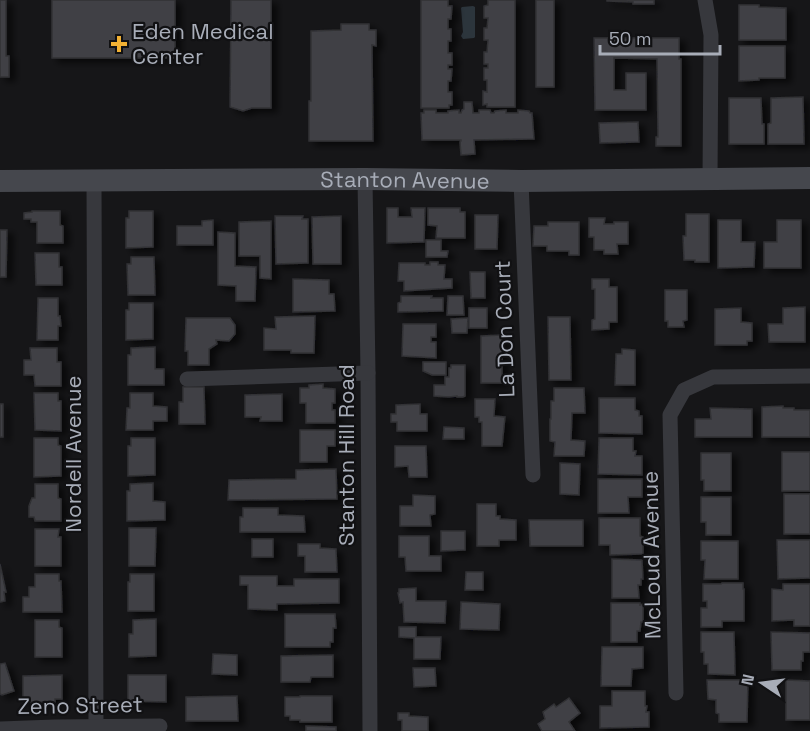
<svg xmlns="http://www.w3.org/2000/svg" width="810" height="731" font-family="'Space Grotesk',sans-serif">
<defs>
<filter id="shadow"><feDropShadow dx="6" dy="4" stdDeviation="3" flood-color="#0009"/></filter>
</defs>
<rect width="100%" height="100%" fill="#161618"/>
<!-- water -->
<path fill="#2c353c" d="M473,6L475,7V37L474,38L463,39L461,36L463,32L461,8L462,7Z"/>
<!-- building -->
<g fill="#404145" stroke="#303034" stroke-width="1.5" filter="url(#shadow)">
<path d="M0,0H6V56H9V77H0Z"/>
<rect x="52" y="0" width="123" height="58"/>
<path d="M231,0H271V108H252L243,111L230,107Z"/>
<path d="M421,0H448V6H452L451,19H448V29H451V41H448V53H452V65H448V69H452L451,81H448V92H452V105H449V108H421Z"/>
<path d="M488,0H515V107H487V104L483,105V91L487,92V80H484V68H488V64H484V52H487L488,40H484V28H487L488,18H484V6L488,5Z"/>
<rect x="536" y="0" width="18" height="87"/>
<path d="M607,0H654V4H633V2L607,1Z"/>
<path d="M739,5H759V7L786,8V40H739Z"/>
<path d="M341,24H369V30H376V46L372,45L373,141H309V101H311V31L341,30Z"/>
<path d="M594,38H679V59H681V146H656V137H658L657,59L614,58V90H626V73H646V110H595Z"/>
<path d="M739,46H785V78H759V80L739,81Z"/>
<path d="M803,97L804,144H768V124L771,123V98Z"/>
<path d="M729,98H761L762,124H764V144H729Z"/>
<path d="M464,102H472L473,113H479V110H490L491,113H494L495,111L506,110V113H518V110L529,111L530,113H532L534,139L474,140L475,154L461,155L460,142L461,141V140H422L421,113H424V110H436V113H448V111L459,110V113H461L462,110L464,109Z"/>
<path d="M638,122L639,142L600,143L599,123Z"/>
<path d="M387,208H398V217H412L411,208H425L424,242L387,243Z"/>
<path d="M428,208H460V212H465V238H436L437,226L428,225Z"/>
<path d="M32,211H60V225L63,226V243H37V222H31V219H24V213L32,212Z"/>
<path d="M129,211H153V247L126,248V218H129Z"/>
<path d="M686,214H709V262H695V260H684L683,236H686Z"/>
<path d="M475,215H498L497,249H475Z"/>
<path d="M275,216H303L302,219H308V263L276,264Z"/>
<path d="M341,216V264H313L312,217Z"/>
<path d="M589,218H605L604,224H614V222H628V244H617L618,254H604V250H594V237H589Z"/>
<path d="M213,220V245H177V226H202V221Z"/>
<path d="M718,220H741V242H755L754,267L718,268Z"/>
<path d="M777,220H801V268H764V242H777Z"/>
<path d="M271,221V279L260,278V256H239V222Z"/>
<path d="M548,222H579V255H569V251H547V246H533L534,226H548Z"/>
<path d="M0,230H7L6,277H0Z"/>
<path d="M218,232L235,233V266L256,267L255,301H236V286L218,285Z"/>
<path d="M426,240H441V251H448L447,257H426Z"/>
<path d="M35,253H59V267H62V285H36Z"/>
<path d="M131,257H154L155,295H128L127,264H131Z"/>
<path d="M430,262H438V265H445L444,279H452V288L404,291V281H398L399,263H425V265H430Z"/>
<path d="M470,272H485V298H471Z"/>
<path d="M293,279L329,280V294H334L335,311L293,312Z"/>
<path d="M592,279H609V287H617V322H609V329L592,330V320L595,319V289H592Z"/>
<path d="M665,290H687V320L683,321L684,327H668V321H665Z"/>
<path d="M401,296H432L431,298H443V311L398,312V303L401,302Z"/>
<path d="M448,296H463L464,315H447Z"/>
<path d="M38,298H58V316H60L61,326H58V340H37Z"/>
<path d="M129,303H153V339L126,340V310H129Z"/>
<path d="M805,307V342H769L768,324H783V308Z"/>
<rect x="469" y="308" width="18" height="20"/>
<path d="M741,308V322L752,323V341H747V345H715V309Z"/>
<path d="M315,316L314,353H291V350H264V328L276,329L275,317Z"/>
<path d="M548,317H570L571,380H549Z"/>
<path d="M186,318H230L235,325V334L229,341L216,340L217,344L209,349V365H188V351H185Z"/>
<path d="M468,318L467,333H452L451,319Z"/>
<path d="M403,324H436V337H431V342H436V358L402,356Z"/>
<path d="M502,335V383H481V336Z"/>
<path d="M155,347V369H164V385H128V355H131V348Z"/>
<path d="M30,348H57V362H61V386H35L34,375H24V360H31Z"/>
<path d="M622,349L635,350V385H615L616,354H622Z"/>
<path d="M423,362H446V375H432L423,371Z"/>
<path d="M451,365H465V396L463,397H457V396L449,397L434,396V385H445V377H449V368H451Z"/>
<path d="M323,384V388L335,389V403H332V410H335V423H306V403H300V388H309V385Z"/>
<path d="M183,387H204L205,424H179V402H183Z"/>
<path d="M554,388H584L585,413H572L571,440L585,441L584,456H554L555,442L550,441V419H551V401H554Z"/>
<path d="M34,393H58V401H61V431L35,430Z"/>
<path d="M130,393H153V406L167,407V421H153V430H126L127,408H130Z"/>
<path d="M282,394V421H260L261,417H245V395Z"/>
<path d="M599,398H635V410L639,411V416H642V434L599,433Z"/>
<path d="M475,399H495L494,416L505,417L502,446H482V422H479V417H475Z"/>
<rect x="0" y="404" width="3" height="33"/>
<path d="M420,404V414H427V431H397V422H391V414H396V405Z"/>
<path d="M783,406V408H794V410H810V437H762V407Z"/>
<path d="M710,408L752,409V437H695V419H711Z"/>
<path d="M444,427L464,428V439H443Z"/>
<path d="M300,430H335V446H327V462H300Z"/>
<path d="M34,438H58V445L61,446V476L34,477Z"/>
<path d="M131,438H155V475L128,476V446H131Z"/>
<path d="M599,438H633V451H636L635,456H642V475L598,474Z"/>
<path d="M395,446H426L427,477H409L408,466L395,467Z"/>
<rect x="782" y="452" width="28" height="39"/>
<path d="M701,453H731V491H704V480H701Z"/>
<path d="M560,463L580,464L579,495L560,494Z"/>
<path d="M336,469L337,499L228,500L229,480L296,479V470Z"/>
<path d="M598,479H642V497H628L629,513H598Z"/>
<path d="M153,483V501L165,502V520L127,521V491H130V484Z"/>
<path d="M35,484H58V498L61,499V521H35L34,517H29V506L32,498H35Z"/>
<rect x="784" y="494" width="26" height="40"/>
<path d="M413,495L435,496V514L430,515L431,526H400V506H413Z"/>
<path d="M701,497H731V535H706V522H701Z"/>
<path d="M477,504H496V516H500V519L516,520V540H499V546H477Z"/>
<path d="M243,508H278V515L304,516L305,532H240V517H243Z"/>
<path d="M599,518H640V536L643,537V554L610,555V545H599Z"/>
<path d="M529,520H583V546H530Z"/>
<path d="M129,528H156L155,566H129Z"/>
<path d="M35,529H59L58,537H61V566H35Z"/>
<path d="M441,531H465V550L441,551Z"/>
<path d="M399,536H429V556H441V571H406L405,557H399Z"/>
<rect x="252" y="539" width="21" height="18"/>
<path d="M777,540H810V578L778,579Z"/>
<path d="M701,541H738V579H704L705,560H701Z"/>
<path d="M298,544H320V548L336,549L337,572H305V556H298Z"/>
<path d="M612,559L642,560L643,579H641V585H638L639,598H612Z"/>
<path d="M0,564L6,592H4L5,601L0,602Z"/>
<path d="M466,572H483V590H465Z"/>
<path d="M35,574H59V581H61L62,612H23V597H29V587H35Z"/>
<path d="M130,574H154V611H128V582H130Z"/>
<path d="M240,576H277V586H294V579H339V603L277,604V610L248,609V585H240Z"/>
<path d="M722,583H743V589H744V621H722V627H701V608H707V601H703V584H721Z"/>
<path d="M783,584H810V626H794V620L772,621V589L783,590Z"/>
<path d="M416,588V601H446L445,623L404,622L403,602L400,603L398,593H399V589Z"/>
<path d="M461,602L500,604L499,630L460,629Z"/>
<path d="M611,603H640V605L643,604V622H641L640,631H637V642H611Z"/>
<path d="M285,614H335L336,628H333V642H330V647H285Z"/>
<path d="M156,619V656L129,657V634H133V620Z"/>
<path d="M35,620H59V627L62,628V657H35Z"/>
<path d="M399,627H416V637H441L440,659H414V638L399,637Z"/>
<path d="M701,632H734L735,675L708,674V664H704V652H701Z"/>
<path d="M771,632L810,633V652H803V661H801V670H772Z"/>
<path d="M602,647H643V668L632,669L631,686H601Z"/>
<path d="M213,654L237,655V675L212,674Z"/>
<path d="M333,655V677H311L310,682H281V656Z"/>
<path d="M5,663L14,691L2,695L0,694V664Z"/>
<path d="M413,668H435L436,686L414,687Z"/>
<path d="M62,675V699H55V702H23V676Z"/>
<path d="M128,675H166V702L128,701Z"/>
<path d="M707,680H748L747,722H719V714L716,713V700L708,699Z"/>
<path d="M786,680L810,681V720H786Z"/>
<path d="M612,691H645V706H647L646,712H649V727L600,728V706H612Z"/>
<path d="M237,696L238,721H186V697Z"/>
<path d="M300,696H332V722H300V720H290V716H285V697H300Z"/>
<path d="M569,698L580,713L569,722L575,731H542L538,724L545,719L543,712L554,704L556,707Z"/>
<path d="M398,713H409V716L428,717V731H402V720H398Z"/>
<path d="M306,726L336,727V731H306Z"/>
</g>
<g fill="none" stroke-linecap="round" stroke-linejoin="round">
<!-- street -->
<g stroke="#37383d" stroke-width="15">
<path d="M705,0L711,35L710,179"/>
<path d="M365,179L368,373L370,731"/>
<path d="M94,181L96,727"/>
<path d="M521,181L533,475"/>
<path d="M187,379L368,373"/>
<path d="M676,693L670,415L684,390L713,377L810,376"/>
<path d="M0,729L55,727L160,726"/>
</g>
<!-- secondary -->
<path stroke="#45474d" stroke-width="22" id="s1" d="M0,181L365,179L521,181L810,178"/>
</g>
<!-- markers -->
<path fill="#f2b134" stroke="#111113" stroke-width="2" d="M116 35h6v6h6v6h-6v6h-6v-6h-6v-6h6z"/>
<g text-anchor="middle" dominant-baseline="central" stroke-width="4.5" stroke-linejoin="round" paint-order="stroke">
<!-- poi labels -->
<g font-size="22" fill="#a8adb8" stroke="#111113" text-anchor="start">
<text x="132" y="31">Eden Medical<tspan x="132" dy="25">Center</tspan></text>
</g>
<!-- street labels -->
<g font-size="22" fill="#a8adb8" stroke="#111113">
<text stroke="none"><textPath href="#s1" startOffset="405">Stanton Avenue</textPath></text>
<text transform="translate(504 329) rotate(-92)">La Don Court</text>
<text transform="translate(73 454) rotate(-90)">Nordell Avenue</text>
<text transform="translate(346 455) rotate(-90)">Stanton Hill Road</text>
<text transform="translate(651 555) rotate(-91)">McLoud Avenue</text>
<text transform="translate(80 705) rotate(-1)">Zeno Street</text>
</g>
</g>
<!-- north arrow -->
<g transform="translate(762 683) rotate(283)" stroke="#111113" stroke-width="4.5" paint-order="stroke">
<path d="M0-4.5L10 22L0 15L-10 22Z" fill="#a8adb8"/>
<text y="-9" font-size="16" font-weight="bold" text-anchor="middle" fill="#a8adb8">N</text>
</g>
<!-- scale -->
<path d="M600 45v9h120v-9" fill="none" stroke="#a8adb8" stroke-width="3"/>
<text x="609" y="45" font-size="18" fill="#a8adb8" stroke="#111113" stroke-width="4.5" paint-order="stroke">50 m</text>
</svg>
